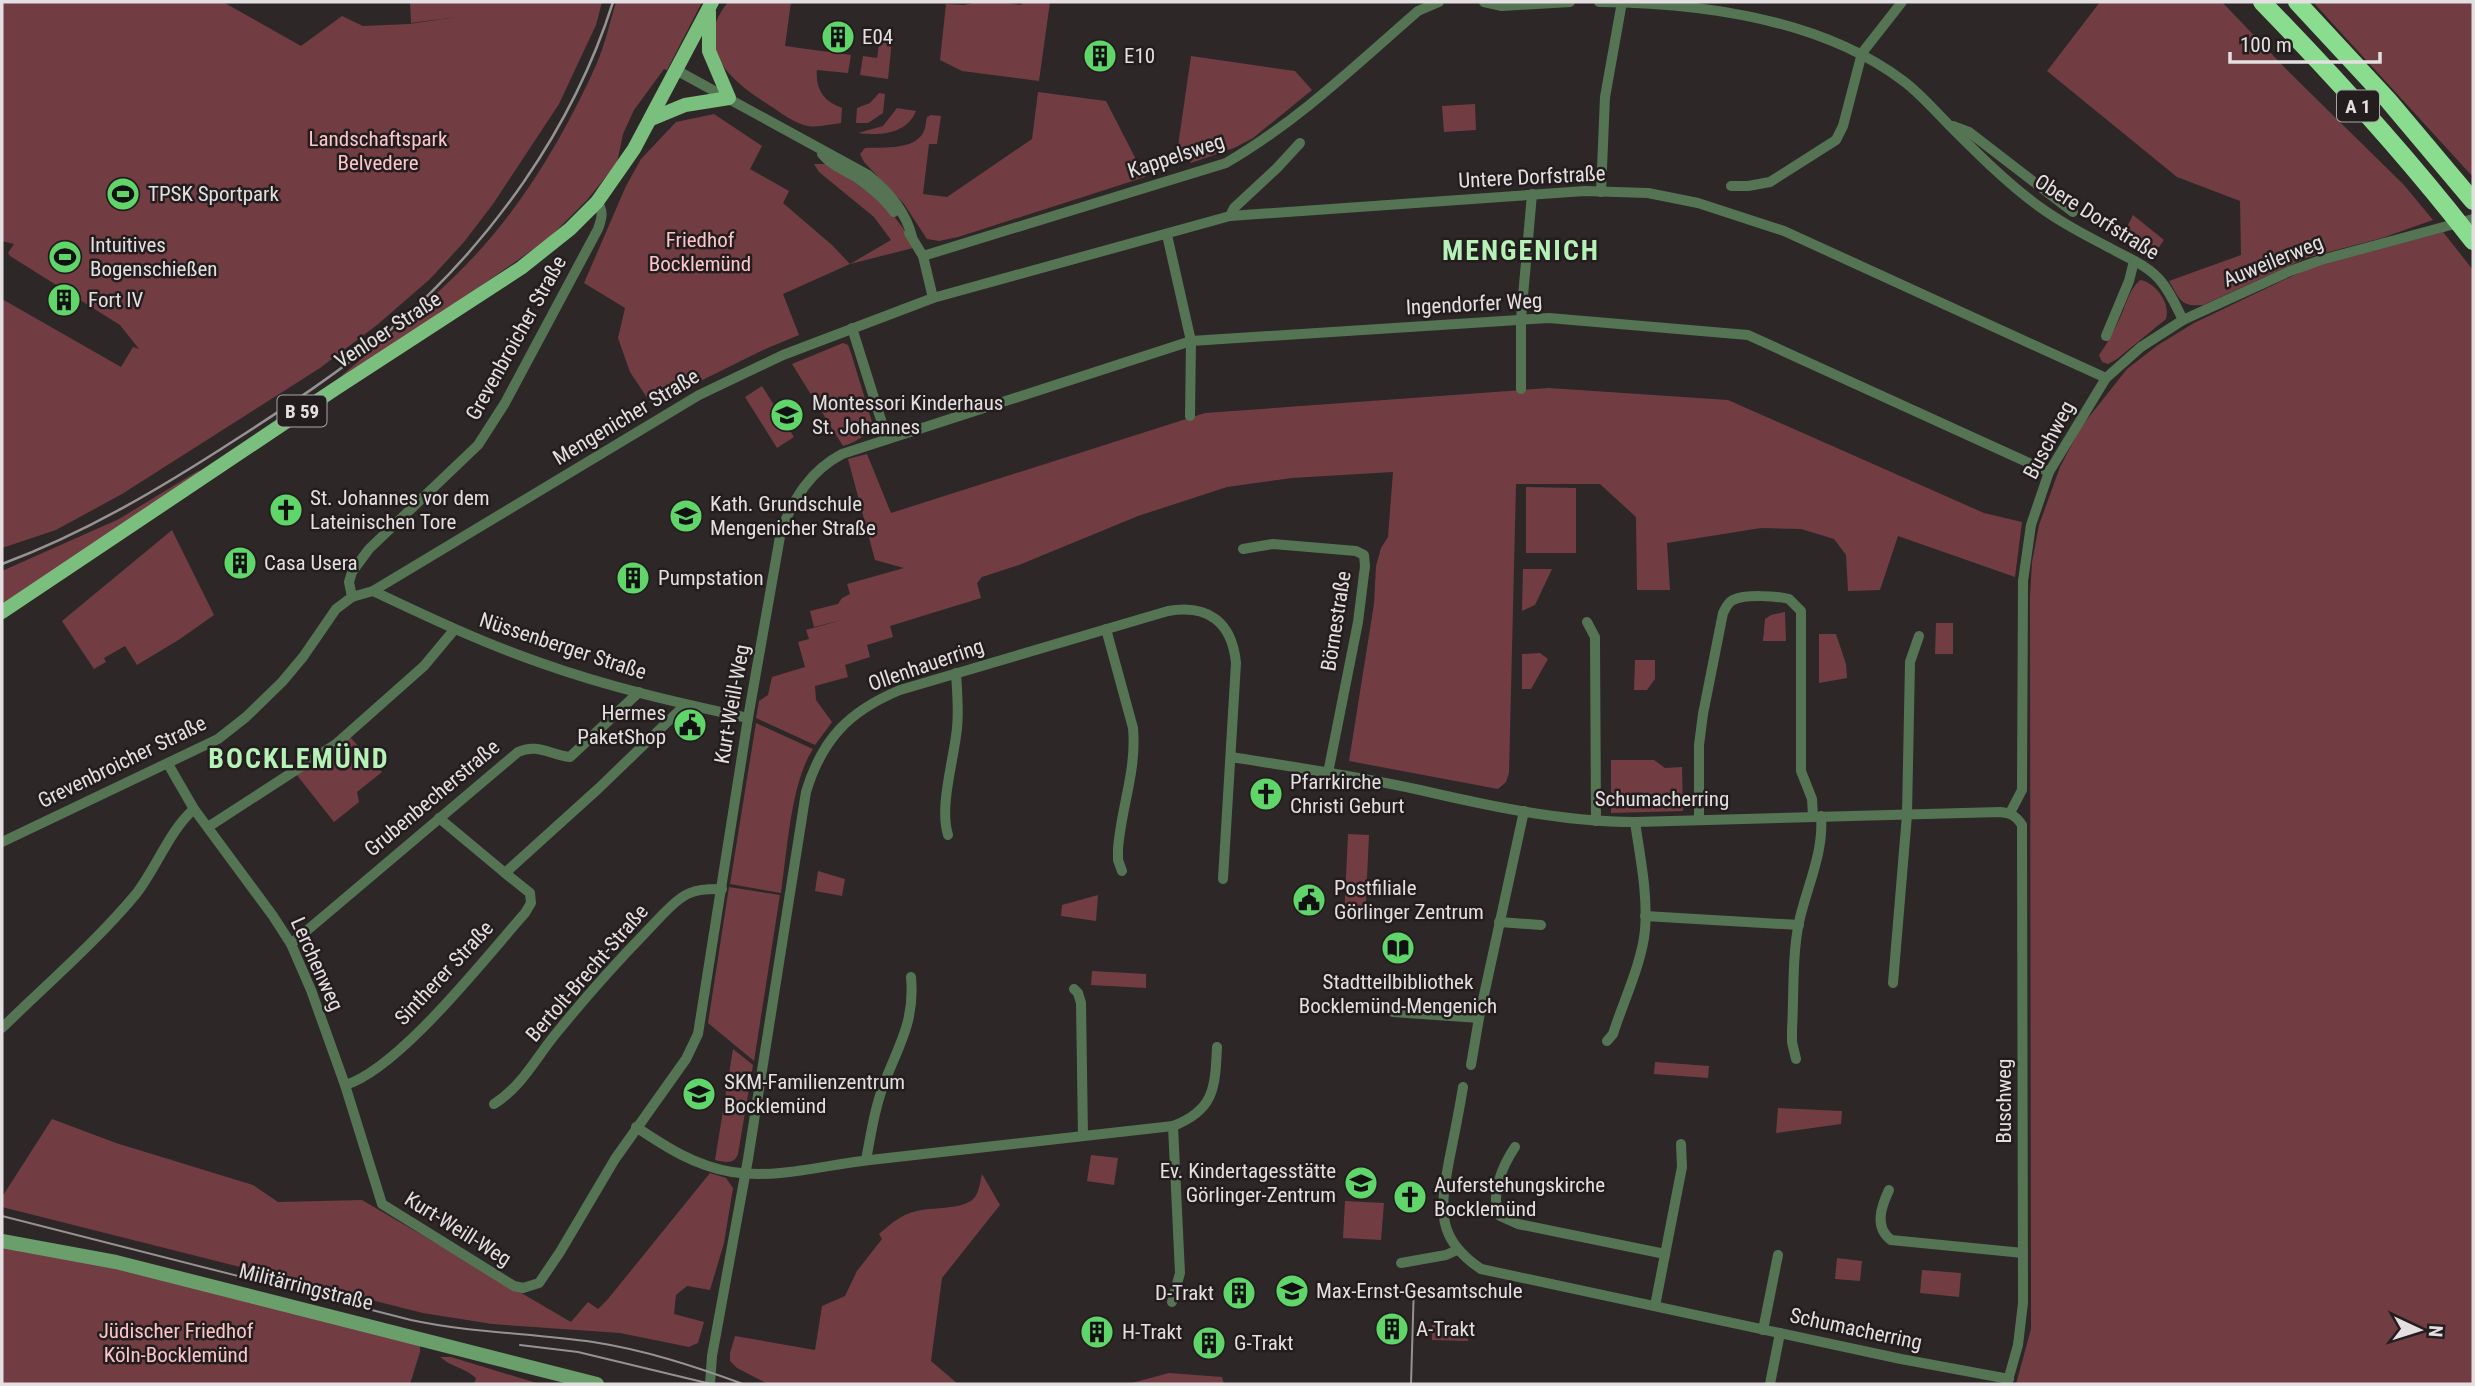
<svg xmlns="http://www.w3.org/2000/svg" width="2475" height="1386" font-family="'Roboto Condensed',sans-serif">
<rect width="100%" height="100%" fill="#2d2727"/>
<!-- green -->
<g fill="#713d43">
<path d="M2,2H223L301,46L342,16L363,26L409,24L457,17L411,23L410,2H602L596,25L559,104L493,204L464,242L430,279L377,325L320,368L122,494L56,530L2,548V299L121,367L133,347L139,349L120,325L10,256L8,253L14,244L2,241Z"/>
<path d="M616,2H702L667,70L664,69L634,110L623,134L617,163L587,200L548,239L439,315L330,386C373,348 418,313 459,272C518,214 563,139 597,63C605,44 610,22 616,2Z"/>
<path d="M728,2H791L785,46L851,55L848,73L817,70C815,89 824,102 842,108L841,123C830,124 818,128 808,126C795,124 780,112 769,105C731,81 691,48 728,2Z"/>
<path d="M977,2H1003L1020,5L1025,2H1050L1039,81L962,71L940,60L946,4L964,5Z"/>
<path d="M2100,2H2222L2290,73L2404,185L2433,220L2382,238L2306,258L2203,305C2180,307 2180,299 2169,281L2241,255L2240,201L2177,177L2047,71Z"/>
<path d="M2313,2H2473V177Z"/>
<path d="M880,38L892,40L888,79L860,75L863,56L877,58Z"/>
<path d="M1191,56L1295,71L1312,90L1253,138L1234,148L1191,163L1178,146Z"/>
<path d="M1038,92L1106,101L1145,177L958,237L939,241L927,239L904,204L864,162L860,154L865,148C883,147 919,151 925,128C926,124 926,120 927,117L931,115L941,116L937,144H929L923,194L947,197L1032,139Z"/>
<path d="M879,93L885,94L883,113L868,123H856L857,108L870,103Z"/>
<path d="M1475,104L1476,130L1444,132L1442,106Z"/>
<path d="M897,108L916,111C907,134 880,136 858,133L883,126Z"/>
<path d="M714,114L762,146L750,169L789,191L783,203L832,245L850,264L891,240L874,217L819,172L814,164H830L867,188L886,206L903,228L913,248L850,264L783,294L799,335L763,350L652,405L630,372L618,338L625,308L584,283L626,186L641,159L676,122Z"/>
<path d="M2133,215L2164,240L2150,260L2121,239Z"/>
<path d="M2443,232L2473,270V1384H2016L2031,1329L2030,597L2032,562L2039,525L2060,467L2081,427L2127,369L2158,345L2194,323L2309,268Z"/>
<path d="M2140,280C2155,282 2171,303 2166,319L2117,359L2108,364L2102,362L2099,355C2107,344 2113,333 2119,320C2126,306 2128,291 2140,280Z"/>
<path d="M843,343L848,345L851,353L872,422C868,436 856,442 843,446L792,364Z"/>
<path d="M762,386L794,437L777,448L745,397Z"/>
<path d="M1549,388L1728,400L1984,513L2022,522L2015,577L1898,536L1880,590L1848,591L1846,555L1834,539L1801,529L1761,528L1667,543L1670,590H1637L1636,517L1600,484H1516L1509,773L1506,782L1498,789L1349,761L1374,604L1376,566L1381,548L1388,537L1393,472L1292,478L1227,487L1138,516L1019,565L982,577L977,583L981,598L890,626L893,637L867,645L870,657L845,665L848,677L815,686L816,700L832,722L815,745L756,718L759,701L768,695L772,677L805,667L798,642L809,639L806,630L842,620L814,627L810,611L838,604L842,598L850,594L847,584L904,568L875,560L848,459L867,454L891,513L1205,413Z"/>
<path d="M201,469L186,484L2,606V571L119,519Z"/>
<path d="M1526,487L1576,488V553H1526Z"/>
<path d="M172,530L214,615L180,639L137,665L125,646L104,658L106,662L94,669L62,621Z"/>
<path d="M1523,569H1552L1535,605L1522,611Z"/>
<path d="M1785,612L1786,641H1763L1765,619L1771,615Z"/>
<path d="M1936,623H1953V654H1935Z"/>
<path d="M1819,634H1836L1846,664L1847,678L1819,683Z"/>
<path d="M1540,653L1548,659L1531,689H1522V654Z"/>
<path d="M1635,660H1655V679L1647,690H1634Z"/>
<path d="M756,723L813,749C791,782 787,852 781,893L730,884Z"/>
<path d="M349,736L382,772L357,792L359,802L334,822L296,774Z"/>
<path d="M1611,760H1654L1665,768L1682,767L1683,811L1611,813Z"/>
<path d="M1348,834L1369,835L1365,921L1344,920Z"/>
<path d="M818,871L845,879L842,896L815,891Z"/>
<path d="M729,887L780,895L754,1061L708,1023Z"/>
<path d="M1098,895L1096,921L1061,916L1062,905Z"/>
<path d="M1092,971L1146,974V988L1091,985Z"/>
<path d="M733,1049L753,1065L738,1154C734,1165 725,1162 715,1160Z"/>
<path d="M1655,1062L1709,1066L1708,1078L1654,1074Z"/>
<path d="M1778,1108L1842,1111L1841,1124L1776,1133Z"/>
<path d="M52,1119L116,1143L253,1185L278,1202L362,1200L571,1322L588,1302L598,1309L608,1299L710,1173L726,1178L733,1188L724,1243L710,1290L687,1286L676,1295L674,1314L704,1322L698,1343L689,1347L620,1333L492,1324L423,1313L2,1207V1197Z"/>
<path d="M1091,1155L1118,1158L1114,1185L1087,1181Z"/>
<path d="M982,1174L1000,1205L942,1278L931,1361L958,1384H768L737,1368L730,1361V1353L735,1336L815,1350L822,1306L845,1296L857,1271L882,1239L879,1234C891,1224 901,1214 917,1211C933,1207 958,1210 972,1200C979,1195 980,1182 982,1174Z"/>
<path d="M1345,1201L1384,1203L1381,1240L1343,1238Z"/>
<path d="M2,1246L109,1266L420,1344V1352L410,1384H2Z"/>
<path d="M1837,1258L1862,1261L1860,1281L1835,1279Z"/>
<path d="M1922,1270L1961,1273L1959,1297L1920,1293Z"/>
<path d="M1432,1325L1468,1326V1341L1432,1340Z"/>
<path d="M440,1357H451L540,1384H474L476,1378C464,1367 453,1368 440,1357Z"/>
<path d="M1169,1373L1222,1377L1224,1384H1128Z"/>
</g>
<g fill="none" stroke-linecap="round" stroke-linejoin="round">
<!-- minor -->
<g stroke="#547454" stroke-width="10">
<path d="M1484,2L1502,6L1570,2"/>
<path d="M1599,2C1699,3 1819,18 1902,80C1920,93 1935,111 1951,127C1979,155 2006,182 2037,205C2060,222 2085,235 2110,248C2126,257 2147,265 2159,279C2170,291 2176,306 2183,320"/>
<path d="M676,70L868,175C888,191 906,212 912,237"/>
<path d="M1953,126L1969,132L2073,212"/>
<path d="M822,154C831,165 844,170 856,177C870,187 884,198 894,212"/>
<path d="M1731,186H1748L1770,182L1836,140L1843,126L1862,53L1902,2"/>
<path d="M1601,192L1605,97L1622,2"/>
<path d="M1230,216L1234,208L1277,168L1300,143"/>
<path d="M909,233L923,256L933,298"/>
<path d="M1167,235L1191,341L1190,416"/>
<path d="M923,256L1226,163C1297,122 1357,64 1418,11L1439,2"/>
<path d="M852,328L887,439"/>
<path d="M2106,336L2129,281L2134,261"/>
<path d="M1521,389V319L1532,194"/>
<path d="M1243,549L1273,544L1356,551L1364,555L1365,566L1358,622L1328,773"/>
<path d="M373,591C428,617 483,643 541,663C608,687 679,703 748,718"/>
<path d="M352,597L349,582L352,572L369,549L478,445L505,403L598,229C602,218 604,211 597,202"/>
<path d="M1587,622L1595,637L1596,821"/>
<path d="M1106,629L1133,728C1137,770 1121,808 1118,849V860L1122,871"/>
<path d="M1231,757C1294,767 1357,776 1420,790C1489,806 1563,822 1635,822L2000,812C2011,813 2016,816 2022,825L2023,1303L2018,1345L2007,1384"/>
<path d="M168,764L194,809L273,916L291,944L311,990L345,1085L382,1204L514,1286L523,1288L539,1283L560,1252L615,1159L686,1059L698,1034L748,718L781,531C794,498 810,471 842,454L1191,341L1549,318L1748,335L2049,472"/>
<path d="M2010,813L2022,790L2023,581L2031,525L2049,472L2106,378L2141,347L2183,320L2290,271L2321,260L2473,219"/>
<path d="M439,818L505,873"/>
<path d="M1699,820V745L1703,714L1723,613C1726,608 1727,603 1733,600C1745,594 1777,596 1789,599L1801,611V771L1812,799L1813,816"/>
<path d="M208,827L336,744L424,666L454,630"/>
<path d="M948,835C939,806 954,760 957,728C959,710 957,691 956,673"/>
<path d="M2,842L218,739L246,717L282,682L303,657L336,609L352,597L373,591L699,395L783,355L933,298L1230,216L1585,191L1648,193L1698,203L1784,231L2106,378"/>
<path d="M1645,916L1799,925"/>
<path d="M1499,922L1541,925"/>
<path d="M291,944L518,752C537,743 551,755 570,757L639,692"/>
<path d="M1893,983L1907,815L1910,662L1919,636"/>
<path d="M1074,989L1078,993L1081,1003L1083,1136"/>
<path d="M1387,1005L1393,1012L1479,1018"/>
<path d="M2,1028C47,984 96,942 136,894C157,867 169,831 194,809"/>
<path d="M1607,1041L1613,1034C1623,1002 1642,963 1645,930C1648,894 1640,857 1635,822"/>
<path d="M1796,1059L1792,1042V1030C1794,994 1792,956 1799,922C1807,886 1824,853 1821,816"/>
<path d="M1471,1065L1479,1018L1524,811"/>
<path d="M345,1085C398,1070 486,957 525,913L531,903L530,893L505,873L599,788L685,705"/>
<path d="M1463,1087C1459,1112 1454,1136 1449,1161C1440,1210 1436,1239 1481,1269L1901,1359L2009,1379"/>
<path d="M494,1104C521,1087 534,1061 554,1036C583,1000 614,965 646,932C657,921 668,907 681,898C693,889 707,889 722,889"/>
<path d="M636,1127C666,1147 695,1166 732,1172C778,1179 824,1165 870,1160C971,1148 1072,1137 1173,1126C1215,1110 1215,1087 1217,1047"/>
<path d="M1515,1147C1503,1165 1489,1195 1500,1216L1518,1224L1665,1254"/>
<path d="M866,1160C871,1134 875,1106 885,1081C900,1043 915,1020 911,977"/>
<path d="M1889,1190C1881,1207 1874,1227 1891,1240L2023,1253"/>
<path d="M1401,1263L1446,1255L1457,1250"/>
<path d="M1172,1302L1180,1273L1173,1126"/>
<path d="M1655,1306L1682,1167L1681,1144"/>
<path d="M1763,1330L1778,1255"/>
<path d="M710,1384L712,1356L748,1159L806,792C822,739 849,711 900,690L1168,611C1208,604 1232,622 1236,663L1223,879"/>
<path d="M1770,1384L1780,1333"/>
</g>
<!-- secondary -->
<path stroke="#6a9f6c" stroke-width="14" d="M2,1241L116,1262L597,1384"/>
<!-- primary -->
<g stroke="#7bbf7e" stroke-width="14">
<path d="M651,119L685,105L729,98L709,51V12"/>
<path d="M2,612L335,389L521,268L570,229L597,202L634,149L712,2"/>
</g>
<!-- motorway -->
<g stroke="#8add8e" stroke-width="18">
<path d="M2262,2C2336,78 2408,157 2473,241"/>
<path d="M2297,2L2388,100L2473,201"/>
</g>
<!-- tram -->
<g stroke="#969292" stroke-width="2">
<path d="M2,1216L411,1320C471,1333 532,1333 593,1342C645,1350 694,1366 743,1384"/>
<path d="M520,1345L578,1352L711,1384"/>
<path d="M1411,1384L1414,1284"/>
</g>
<!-- rail -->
<path stroke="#969292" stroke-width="2.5" d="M2,564C85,533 161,488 235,440C288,406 341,371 390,330C491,244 573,128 613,2"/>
</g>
<!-- icons -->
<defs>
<symbol id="building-disc" viewBox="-11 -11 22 22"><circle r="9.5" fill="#60d56a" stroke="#231d1e"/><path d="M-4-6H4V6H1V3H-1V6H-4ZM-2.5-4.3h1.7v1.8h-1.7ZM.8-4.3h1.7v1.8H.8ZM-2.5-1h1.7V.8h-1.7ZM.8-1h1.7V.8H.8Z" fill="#111"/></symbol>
<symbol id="stadium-disc" viewBox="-11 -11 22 22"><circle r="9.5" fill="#60d56a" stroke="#231d1e"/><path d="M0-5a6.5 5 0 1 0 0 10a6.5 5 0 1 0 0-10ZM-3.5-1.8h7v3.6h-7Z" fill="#111"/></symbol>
<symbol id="school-disc" viewBox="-11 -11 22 22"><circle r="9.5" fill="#60d56a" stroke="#231d1e"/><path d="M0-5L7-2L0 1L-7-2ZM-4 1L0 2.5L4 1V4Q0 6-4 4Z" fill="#111"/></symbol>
<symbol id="church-disc" viewBox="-11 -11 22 22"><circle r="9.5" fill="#60d56a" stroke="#231d1e"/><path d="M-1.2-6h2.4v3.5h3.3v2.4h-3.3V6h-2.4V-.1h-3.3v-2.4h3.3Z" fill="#111"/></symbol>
<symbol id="civic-disc" viewBox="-11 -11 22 22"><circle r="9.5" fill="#60d56a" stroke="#231d1e"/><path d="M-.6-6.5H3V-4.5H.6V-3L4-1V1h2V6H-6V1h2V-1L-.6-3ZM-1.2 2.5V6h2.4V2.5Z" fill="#111"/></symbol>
<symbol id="library-disc" viewBox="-11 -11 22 22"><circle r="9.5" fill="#60d56a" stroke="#231d1e"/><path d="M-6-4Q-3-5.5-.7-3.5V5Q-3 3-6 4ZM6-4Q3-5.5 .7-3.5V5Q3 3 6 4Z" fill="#111"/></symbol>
</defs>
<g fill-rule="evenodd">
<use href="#building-disc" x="819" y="18" width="38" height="38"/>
<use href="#building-disc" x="1081" y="37" width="38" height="38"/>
<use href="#stadium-disc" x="104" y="175" width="38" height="38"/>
<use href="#stadium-disc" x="46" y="238" width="38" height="38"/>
<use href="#building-disc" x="45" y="281" width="38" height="38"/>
<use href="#school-disc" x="768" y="396" width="38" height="38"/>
<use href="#church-disc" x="267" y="491" width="38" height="38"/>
<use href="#school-disc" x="667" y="497" width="38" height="38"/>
<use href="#building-disc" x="221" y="544" width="38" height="38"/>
<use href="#building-disc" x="614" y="559" width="38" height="38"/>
<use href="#civic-disc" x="671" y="706" width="38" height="38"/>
<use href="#church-disc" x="1247" y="775" width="38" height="38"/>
<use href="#civic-disc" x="1290" y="881" width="38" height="38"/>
<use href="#library-disc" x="1379" y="929" width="38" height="38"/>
<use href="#school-disc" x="680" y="1075" width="38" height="38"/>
<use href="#school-disc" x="1342" y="1164" width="38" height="38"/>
<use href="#church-disc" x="1391" y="1178" width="38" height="38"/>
<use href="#school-disc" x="1273" y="1272" width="38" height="38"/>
<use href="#building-disc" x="1220" y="1274" width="38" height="38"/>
<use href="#building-disc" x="1373" y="1310" width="38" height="38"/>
<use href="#building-disc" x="1078" y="1313" width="38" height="38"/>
<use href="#building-disc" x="1190" y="1324" width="38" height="38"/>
</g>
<g text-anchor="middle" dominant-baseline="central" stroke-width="5" stroke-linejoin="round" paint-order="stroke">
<!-- shield labels -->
<g fill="#231d1e" stroke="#aaa6a6" stroke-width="2">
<rect x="2337" y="90.5" width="42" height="31" rx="5"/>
<rect x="277.5" y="395.5" width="49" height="31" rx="5"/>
</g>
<g font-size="19" font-weight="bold" fill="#e4e0e1">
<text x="2358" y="106">A 1</text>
<text x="302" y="411">B 59</text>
</g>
<!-- poi labels -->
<g font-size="21" fill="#e4e0e1" stroke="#231d1e" text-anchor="start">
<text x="862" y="37">E04</text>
<text x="1124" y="56">E10</text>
<text x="148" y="194">TPSK Sportpark</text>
<text x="90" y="245">Intuitives<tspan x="90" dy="24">Bogenschießen</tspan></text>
<text x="88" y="300">Fort IV</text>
<text x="812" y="403">Montessori Kinderhaus<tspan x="812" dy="24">St. Johannes</tspan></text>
<text x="310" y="498">St. Johannes vor dem<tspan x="310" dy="24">Lateinischen Tore</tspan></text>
<text x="710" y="504">Kath. Grundschule<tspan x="710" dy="24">Mengenicher Straße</tspan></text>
<text x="264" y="563">Casa Usera</text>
<text x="658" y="578">Pumpstation</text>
<text x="666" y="713" text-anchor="end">Hermes<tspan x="666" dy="24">PaketShop</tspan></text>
<text x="1290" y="782">Pfarrkirche<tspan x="1290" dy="24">Christi Geburt</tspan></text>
<text x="1334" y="888">Postfiliale<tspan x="1334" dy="24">Görlinger Zentrum</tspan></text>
<text x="1398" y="982" text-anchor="middle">Stadtteilbibliothek<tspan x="1398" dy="24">Bocklemünd-Mengenich</tspan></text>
<text x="724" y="1082">SKM-Familienzentrum<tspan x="724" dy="24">Bocklemünd</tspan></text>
<text x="1336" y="1171" text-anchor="end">Ev. Kindertagesstätte<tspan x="1336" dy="24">Görlinger-Zentrum</tspan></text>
<text x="1434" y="1185">Auferstehungskirche<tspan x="1434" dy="24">Bocklemünd</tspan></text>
<text x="1316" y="1291">Max-Ernst-Gesamtschule</text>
<text x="1214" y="1293" text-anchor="end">D-Trakt</text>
<text x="1416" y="1329">A-Trakt</text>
<text x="1122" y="1332">H-Trakt</text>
<text x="1234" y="1343">G-Trakt</text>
</g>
<!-- park labels -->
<g font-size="21" fill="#fcc5c9" stroke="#231d1e">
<text x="378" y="139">Landschaftspark<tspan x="378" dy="24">Belvedere</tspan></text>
<text x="700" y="240">Friedhof<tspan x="700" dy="24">Bocklemünd</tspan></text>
<text x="176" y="1331">Jüdischer Friedhof<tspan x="176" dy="24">Köln-Bocklemünd</tspan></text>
</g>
<!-- street labels -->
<g font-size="21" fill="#e4e0e1" stroke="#231d1e">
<text transform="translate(1176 156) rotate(-18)">Kappelsweg</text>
<text transform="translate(1532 177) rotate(-3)">Untere Dorfstraße</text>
<text transform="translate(2097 217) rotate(32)">Obere Dorfstraße</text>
<text transform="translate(2273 261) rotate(-22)">Auweilerweg</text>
<text transform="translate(1474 304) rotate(-3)">Ingendorfer Weg</text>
<text transform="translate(388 330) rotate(-33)">Venloer Straße</text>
<text transform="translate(516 338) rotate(-61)">Grevenbroicher Straße</text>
<text transform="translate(626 417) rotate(-31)">Mengenicher Straße</text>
<text transform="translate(2049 440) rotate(-62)">Buschweg</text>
<text transform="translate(1336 621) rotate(-81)">Börnestraße</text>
<text transform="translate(563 646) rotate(18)">Nüssenberger Straße</text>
<text transform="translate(926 665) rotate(-19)">Ollenhauerring</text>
<text transform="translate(732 704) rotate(-80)">Kurt-Weill-Weg</text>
<text transform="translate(122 762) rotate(-26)">Grevenbroicher Straße</text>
<text transform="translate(432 798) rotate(-40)">Grubenbecherstraße</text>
<text x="1662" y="799">Schumacherring</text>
<text transform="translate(317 964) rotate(66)">Lerchenweg</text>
<text transform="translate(444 973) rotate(-47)">Sintherer Straße</text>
<text transform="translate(587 973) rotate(-49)">Bertolt-Brecht-Straße</text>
<text transform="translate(2004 1101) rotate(-90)">Buschweg</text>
<text transform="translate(458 1229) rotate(32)">Kurt-Weill-Weg</text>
<text transform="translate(306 1287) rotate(14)">Militärringstraße</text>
<text transform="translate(1856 1329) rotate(12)">Schumacherring</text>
</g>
<!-- district labels -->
<g font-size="28" font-weight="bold" letter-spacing="2" fill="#b6f2b7" stroke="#231d1e">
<text x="1521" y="250">MENGENICH</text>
<text x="299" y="758">BOCKLEMÜND</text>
</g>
</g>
<!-- border -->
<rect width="2475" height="1386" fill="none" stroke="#e4e0e1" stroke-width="7"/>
<!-- north arrow -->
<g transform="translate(2419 1330) rotate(94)" stroke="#231d1e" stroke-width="5" paint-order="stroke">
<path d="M0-5L12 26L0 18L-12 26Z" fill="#e4e0e1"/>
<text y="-10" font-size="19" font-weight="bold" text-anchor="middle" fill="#e4e0e1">N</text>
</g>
<!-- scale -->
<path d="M2230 52v10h150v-10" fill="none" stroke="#e4e0e1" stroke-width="3.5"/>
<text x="2240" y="52" font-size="21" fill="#e4e0e1" stroke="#231d1e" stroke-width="5" paint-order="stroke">100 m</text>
</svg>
